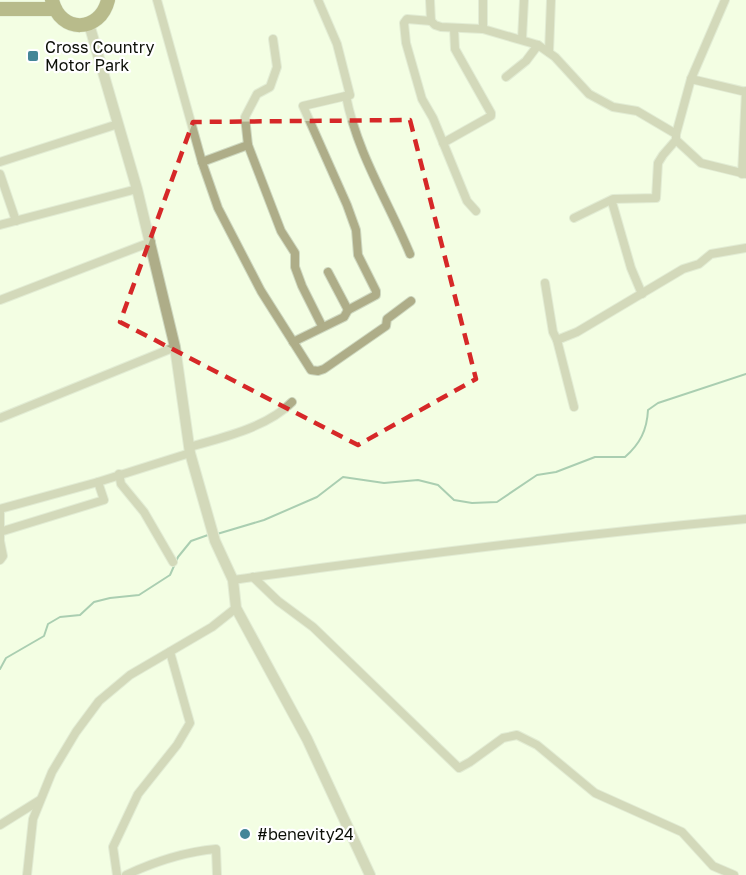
<svg xmlns="http://www.w3.org/2000/svg" width="746" height="875" font-family="'Golos Text',sans-serif">
<rect width="100%" height="100%" fill="#f3fee3"/>
<g fill="none" stroke-linecap="round" stroke-linejoin="round">
<!-- stream -->
<g stroke="#539674" stroke-width="2">
<path d="M217,534L264,520L317,497L343,477L384,483L418,480L438,485L454,500L472,503L497,502L537,475L556,472L595,457H625C640,444 647,430 648,410L658,403L746,374"/>
<path d="M0,669L6,658L44,636L48,624L60,617L80,615L94,602L110,598L139,595L170,575L178,557L191,541L208,535"/>
</g>
<defs>
<g id="minor">
<path d="M157,0L202,162L218,208L261,291L311,370L318,371L324,369L386,326L387,319L411,301"/>
<path d="M430,0L431,21"/>
<path d="M725,0L691,79L676,134V140L701,163L746,174"/>
<path d="M483,29V0"/>
<path d="M273,39L277,67L270,87L257,94L245,117L248,145L281,231L295,253V267L302,286L322,326"/>
<path d="M522,39L524,0"/>
<path d="M549,52L551,0"/>
<path d="M506,77L526,61L538,45"/>
<path d="M691,79L746,92"/>
<path d="M346,96C357,153 388,201 410,254"/>
<path d="M443,143L491,116V113L455,49L454,28"/>
<path d="M0,162L118,124"/>
<path d="M202,162L248,145"/>
<path d="M0,174L16,221"/>
<path d="M742,174L746,91"/>
<path d="M612,202L631,268L642,294"/>
<path d="M476,211L467,201L433,118L422,99L406,43L404,23L407,19L431,21L435,25L441,27L483,29L538,45L555,57L589,94L613,107L637,111L676,134"/>
<path d="M574,218L613,199L656,198L658,163L663,155L676,140"/>
<path d="M0,225L137,189"/>
<path d="M328,272L348,310"/>
<path d="M545,283L553,332L557,340L574,407"/>
<path d="M0,300L151,242"/>
<path d="M557,340L577,332L683,269L699,264L711,254L746,248"/>
<path d="M293,342L344,317L348,310L376,295V291L358,255L356,230L347,205L303,106L350,95L337,44L318,0"/>
<path d="M0,418L175,347"/>
<path d="M189,447C222,438 268,427 292,402"/>
<path d="M119,474L121,484L144,512L173,562"/>
<path d="M0,509L98,482L190,453"/>
<path d="M0,513V541L3,556L0,560"/>
<path d="M0,532L104,500L98,482"/>
<path d="M253,577L278,601L313,627L459,768L470,762L503,738L517,735L537,745L595,793L682,832L713,866L734,875"/>
<path d="M233,580C404,556 575,535 746,519"/>
<path d="M0,825L40,800"/>
<path d="M27,875L33,819L52,772L76,732L99,701L130,675L212,627L236,608"/>
<path d="M117,875L113,847L138,794L177,745L190,723L170,652"/>
<path d="M126,875C156,861 183,852 216,849L217,875"/>
</g>
<path id="tertiary" d="M89,24L137,189L175,347L190,453L215,541L233,580L236,608L307,739L370,875"/>
<g id="primary">
<path d="M52,0C60,34 100,33 108,0"/>
<path d="M0,9H55"/>
</g>
</defs>
<!-- minor casing -->
<use href="#minor" stroke="#ced8c0" stroke-width="10"/>
<!-- tertiary casing -->
<use href="#tertiary" stroke="#ced8c0" stroke-width="12"/>
<!-- primary casing -->
<use href="#primary" stroke="#ced8c0" stroke-width="15"/>
<!-- minor -->
<use href="#minor" stroke="#aead88" stroke-width="8"/>
<!-- tertiary -->
<use href="#tertiary" stroke="#aead88" stroke-width="10"/>
<!-- primary -->
<use href="#primary" stroke="#716c21" stroke-width="14"/>
</g>
<!-- marked area -->
<path d="M0 0H746V875H0ZM410,120L476,379L358,445L120,322L193,122Z" fill="#f3fee3" fill-opacity=".55" fill-rule="evenodd"/>
<path fill="none" stroke="#d62828" stroke-width="4.5" stroke-dasharray="12 8" stroke-linejoin="round" d="M410,120L476,379L358,445L120,322L193,122Z"/>
<!-- markers -->
<g fill="#448698" stroke="#fff" stroke-width="2">
<rect x="27" y="50" width="12" height="12" rx="3"/>
<circle cx="245" cy="834" r="6"/>
</g>
<g text-anchor="middle" dominant-baseline="central" stroke-width="4.5" stroke-linejoin="round" paint-order="stroke">
<!-- poi labels -->
<g font-size="16" fill="#0c0f07" stroke="#fff" text-anchor="start">
<text x="45" y="47">Cross Country<tspan x="45" dy="18">Motor Park</tspan></text>
<text x="257" y="834">#benevity24</text>
</g>
</g>
</svg>
